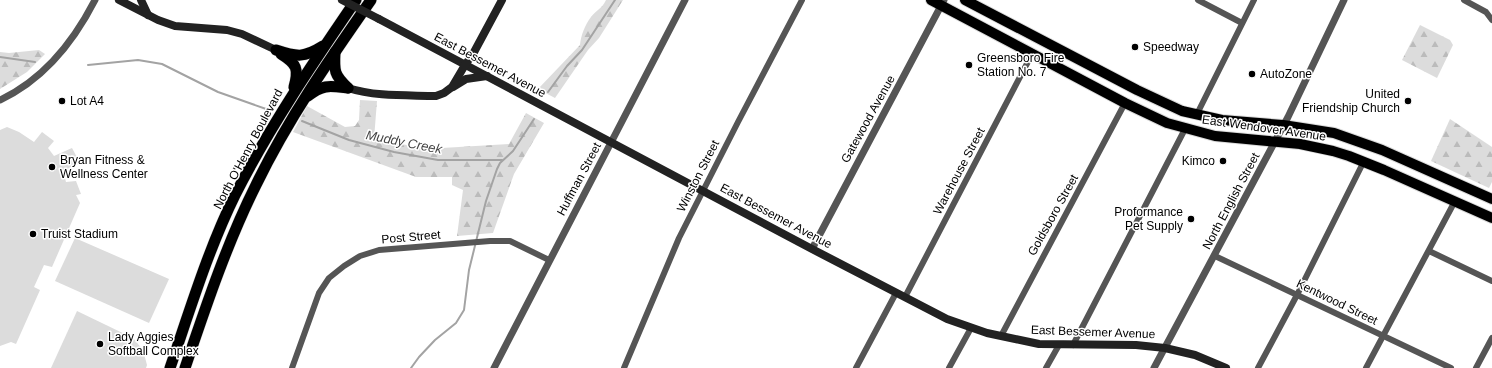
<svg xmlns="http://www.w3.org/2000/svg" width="1492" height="368" font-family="Arial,sans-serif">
<defs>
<pattern id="forest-firs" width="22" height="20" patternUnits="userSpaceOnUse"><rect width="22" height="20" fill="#dcdcdc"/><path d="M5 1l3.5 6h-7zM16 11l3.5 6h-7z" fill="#bbb"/></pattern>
</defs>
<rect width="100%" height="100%" fill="#fff"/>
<!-- forest -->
<g fill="url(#forest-firs)">
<path d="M606,0H623L599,38L588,50L555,98L538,89L580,45C581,35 585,25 591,17C596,10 602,9 606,0Z"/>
<path d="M1420,25L1450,40L1453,45L1437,78L1402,60Z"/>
<path d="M39,50L45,54L27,72L0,89V52L9,53Z"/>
<path d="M360,100L377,101L374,139L423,148L430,144L442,148L509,144L526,113L544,123L514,174L493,233L457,236L463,190L452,185V177H416L293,132L307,106L345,127L355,126L359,120Z"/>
<path d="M1450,119L1492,147V182L1489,188L1431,161Z"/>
</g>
<!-- park -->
<g fill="#dcdcdc">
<path d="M7,127L19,132L34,142L42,132L54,141L48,148L54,156L72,148L80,163L63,171L66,182L76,181L81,194L76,195L80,203L52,267L44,265L34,287L40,290L16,344L11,342L0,346V130Z"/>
<path d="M75,238L169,279L149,323L55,281Z"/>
<path d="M77,311L133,338L143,350L147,365L146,368H51Z"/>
</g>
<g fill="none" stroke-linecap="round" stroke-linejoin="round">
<!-- stream -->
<g stroke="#a3a3a3" stroke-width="2">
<path d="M0,57L35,62"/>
<path d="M88,65L138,60L162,64L218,92L269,110"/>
<path d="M548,92L567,66L582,50L615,0"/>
<path d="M302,121L349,140L394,152L438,160H502"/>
<path d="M411,368L419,357L435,340L456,323L464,310L469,270L486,201L497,169L500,163L513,151L534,119"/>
</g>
<defs>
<g id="trunk">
<path d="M931,0L1125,103L1167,123L1215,136L1300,144L1333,151L1349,156L1384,170L1492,218"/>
<path d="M965,0L1137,90L1182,111L1222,120L1283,125L1334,133L1382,150L1492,199"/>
</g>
<g id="motorway">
<path d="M276,50C297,57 304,58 323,46"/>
<path d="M335,52C334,71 334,75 348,88"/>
<path d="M281,54C297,64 299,69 294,87"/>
<path d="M308,96C323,84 330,86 348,88"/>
<path d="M170,368C190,310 208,250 235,195C270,126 313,63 356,0"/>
<path d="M185,368C206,306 227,243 256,185C288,119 329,60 371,0"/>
</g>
</defs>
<!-- trunk casing -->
<use href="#trunk" stroke="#dbdbdb" stroke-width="12"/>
<!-- motorway casing -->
<use href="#motorway" stroke="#dbdbdb" stroke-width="12"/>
<!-- minor -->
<g stroke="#555" stroke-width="6">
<path d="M1198,0L1242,23"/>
<path d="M1464,0L1486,12L1492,20"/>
<path d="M1197,114L1254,0"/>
<path d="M1429,251L1492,281"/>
<path d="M1215,256L1451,368"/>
<path d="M905,297L1032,54"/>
<path d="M1001,336L1125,103"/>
<path d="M1073,345L1185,129"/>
<path d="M292,368L319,293L329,278L344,266L360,256L379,250L490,241H510L549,260"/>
<path d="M624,368L679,238L738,122L802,0"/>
<path d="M856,368L896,293"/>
<path d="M949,368L971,328"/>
<path d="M1046,368L1059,345"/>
<path d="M1258,368L1297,295L1364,161"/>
<path d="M1366,368L1455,201"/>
<path d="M1476,368L1492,338"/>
</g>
<!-- tertiary -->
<g stroke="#555" stroke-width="7">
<path d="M0,100C43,80 74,41 95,0"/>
<path d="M812,249L944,0"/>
<path d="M494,368L685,0"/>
<path d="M1154,368L1288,117L1344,0"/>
</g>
<!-- secondary -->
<g stroke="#222" stroke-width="8">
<path d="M119,0L158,20L175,26L227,30L242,34L276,50"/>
<path d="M141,0L148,15"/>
<path d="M379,19L812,249L947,319L987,333L1039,344L1136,345L1165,348L1195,355L1226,368"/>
<path d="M453,87L466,79L487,76"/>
<path d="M348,88C376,97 407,95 436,96L444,93L452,87L465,65L473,54L502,0"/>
</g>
<!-- trunk -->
<use href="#trunk" stroke="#000" stroke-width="10"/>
<!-- motorway -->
<use href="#motorway" stroke="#000" stroke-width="11"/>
<!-- secondary-bridge -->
<path stroke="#222" stroke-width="8" d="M342,0L379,19"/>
</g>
<!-- markers -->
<g fill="#000" stroke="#fff" stroke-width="1.5">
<circle cx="1135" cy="47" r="4"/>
<circle cx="969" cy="65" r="4"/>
<circle cx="1252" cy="74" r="4"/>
<circle cx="62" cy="101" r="4"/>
<circle cx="1408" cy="101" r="4"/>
<circle cx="1223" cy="161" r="4"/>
<circle cx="52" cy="167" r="4"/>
<circle cx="1191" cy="219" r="4"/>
<circle cx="33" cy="234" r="4"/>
<circle cx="100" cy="344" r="4"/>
</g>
<g text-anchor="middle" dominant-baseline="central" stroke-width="3" stroke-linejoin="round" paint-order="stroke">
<!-- poi labels -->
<g font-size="12" fill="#000" stroke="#fff" text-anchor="start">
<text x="1143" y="47">Speedway</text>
<text x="977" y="58">Greensboro Fire<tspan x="977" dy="14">Station No. 7</tspan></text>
<text x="1260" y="74">AutoZone</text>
<text x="1400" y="94" text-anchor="end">United<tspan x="1400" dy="14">Friendship Church</tspan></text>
<text x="70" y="101">Lot A4</text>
<text x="60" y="160">Bryan Fitness &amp;<tspan x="60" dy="14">Wellness Center</tspan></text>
<text x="1215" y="161" text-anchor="end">Kimco</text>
<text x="1183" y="212" text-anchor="end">Proformance<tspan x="1183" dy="14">Pet Supply</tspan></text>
<text x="41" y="234">Truist Stadium</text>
<text x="108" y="337">Lady Aggies<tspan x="108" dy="14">Softball Complex</tspan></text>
</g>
<!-- street labels -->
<g font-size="12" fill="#000" stroke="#fff">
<text transform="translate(490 65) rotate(28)">East Bessemer Avenue</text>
<text transform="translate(868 119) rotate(-61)">Gatewood Avenue</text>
<text transform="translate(1264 128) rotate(8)">East Wendover Avenue</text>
<text transform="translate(248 149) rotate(-62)">North O'Henry Boulevard</text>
<text transform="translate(959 171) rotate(-62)">Warehouse Street</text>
<text transform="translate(698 176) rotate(-63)">Winston Street</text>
<text transform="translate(579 179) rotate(-62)">Huffman Street</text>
<text transform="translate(1231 201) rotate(-62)">North English Street</text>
<text transform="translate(1053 215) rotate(-61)">Goldsboro Street</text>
<text transform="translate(776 216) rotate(28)">East Bessemer Avenue</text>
<text transform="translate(411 237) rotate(-5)">Post Street</text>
<text transform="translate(1337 302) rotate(26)">Kentwood Street</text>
<text transform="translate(1093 332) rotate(2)">East Bessemer Avenue</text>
</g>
<!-- water labels -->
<g font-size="13" font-style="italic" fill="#444" stroke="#fff">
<text transform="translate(404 142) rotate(11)">Muddy Creek</text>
</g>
</g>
</svg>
